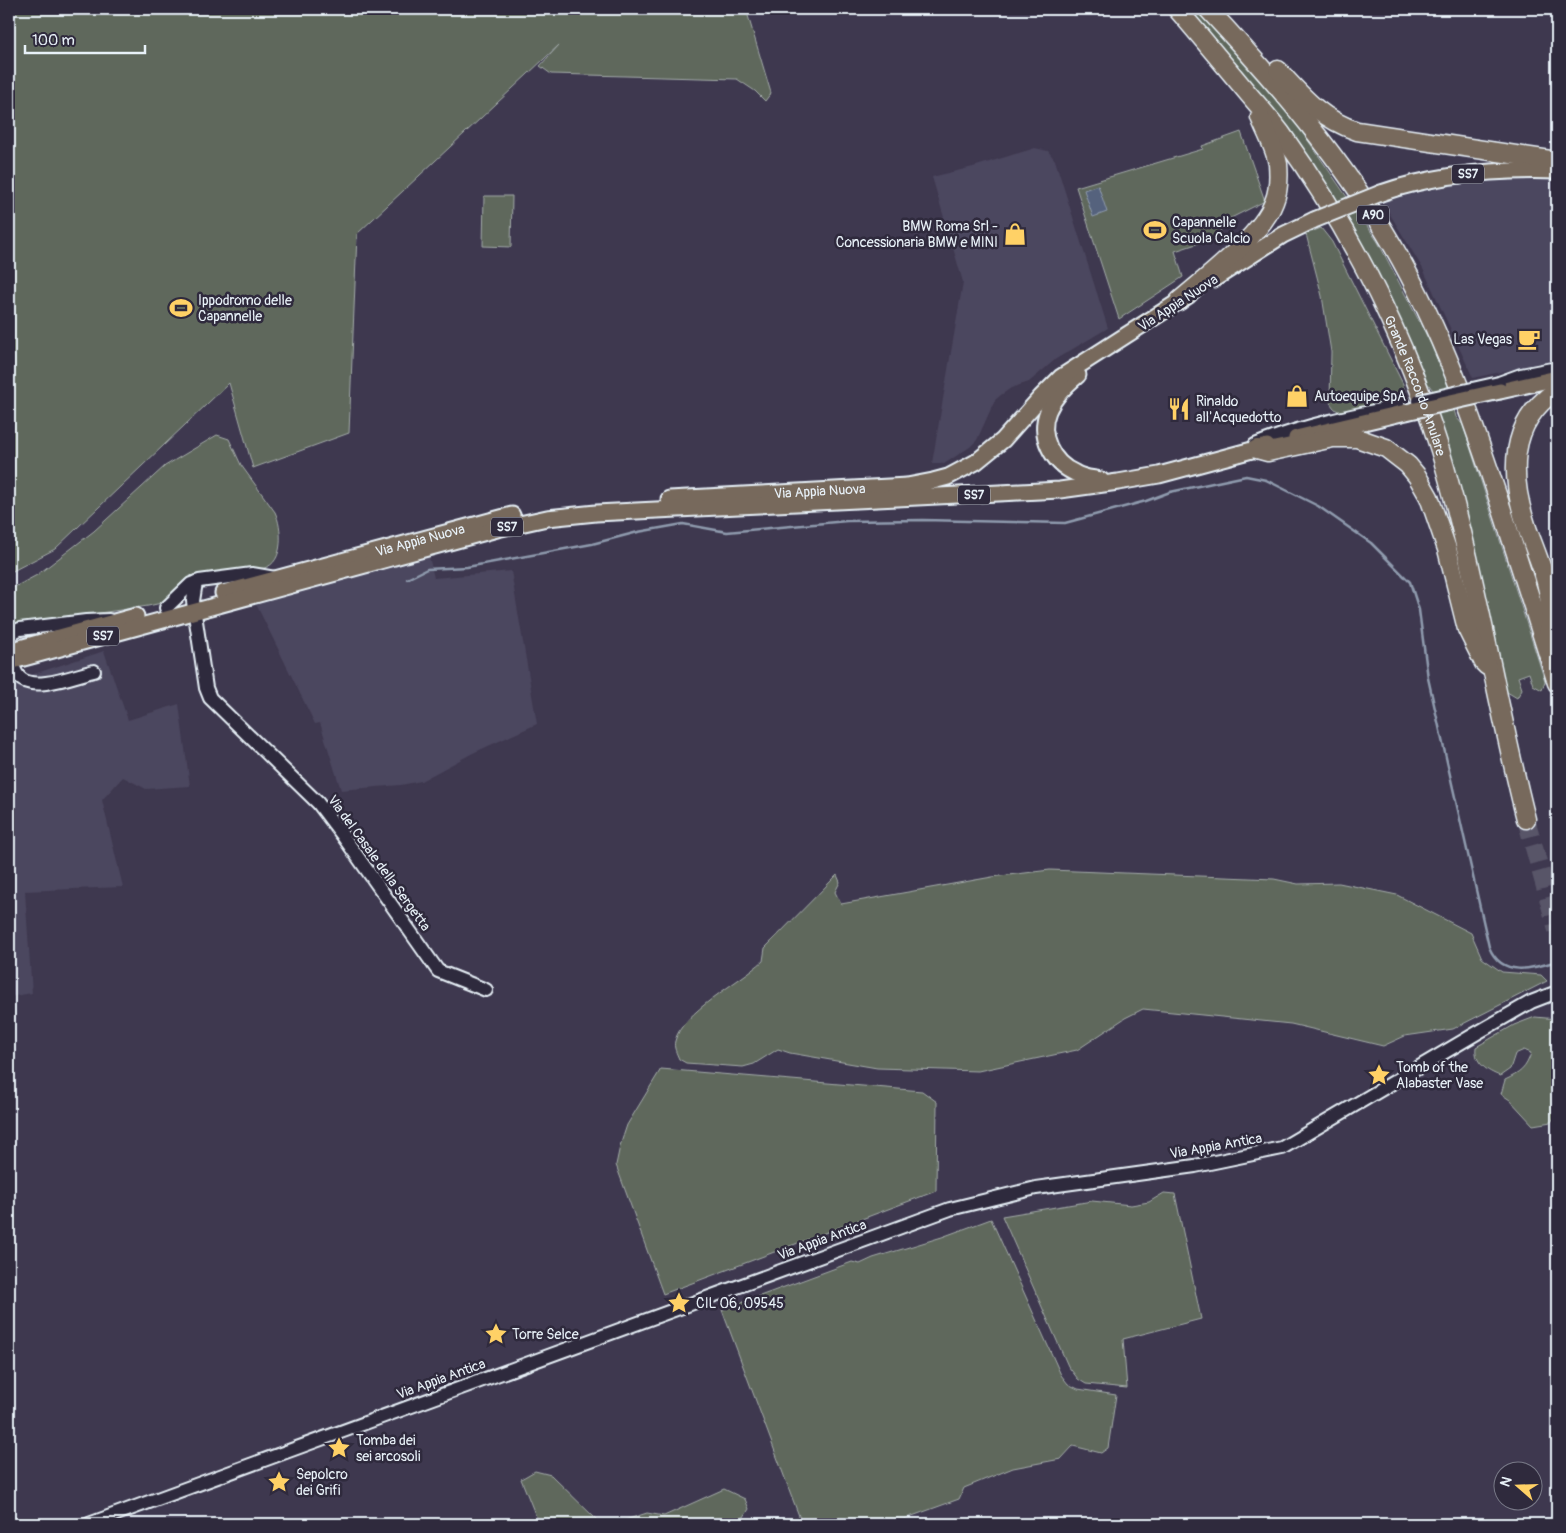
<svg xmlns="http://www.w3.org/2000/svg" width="1566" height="1533" font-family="Pangolin,sans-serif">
<rect width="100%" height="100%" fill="#3e384f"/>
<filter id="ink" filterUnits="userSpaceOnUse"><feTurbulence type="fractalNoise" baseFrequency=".02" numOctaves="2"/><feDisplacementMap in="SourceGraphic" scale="10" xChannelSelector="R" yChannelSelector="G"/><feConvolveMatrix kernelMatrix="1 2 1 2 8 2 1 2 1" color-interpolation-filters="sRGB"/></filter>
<g filter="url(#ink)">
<!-- built -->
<g fill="#4b465e">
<path d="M1035,148L1048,151L1055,160L1108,328L1056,359L1029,382L1011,388L1001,395L995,400L990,411L977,440L970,447L944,464L932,463L963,282L932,177L973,167Z"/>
<path d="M1512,175L1557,179V360L1473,378L1423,269L1382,201L1462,183Z"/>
<path d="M429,556L434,578L511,571L537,724L473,753L421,781L401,785L341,790L320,723L315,724L256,604Z"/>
<path d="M104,651L128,720L179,704L190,786L146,789L123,777L102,800L123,887L25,891L32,993L9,997V682Z"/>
</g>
<!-- green -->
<g fill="#5f685c" stroke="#a4acaa">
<path d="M9,9H746L771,93L765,101L755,91L737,79L551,74L540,66L559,45L357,234L349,433L253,468L229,383L55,549L9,573Z"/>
<path d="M1199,13L1296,123L1378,242L1431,344L1447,382L1456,417L1463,425L1545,681L1542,690L1533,685L1529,673L1518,677L1522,689L1517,698L1507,692L1502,683L1440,428L1432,389L1423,377L1258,92L1196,17Z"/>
<path d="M1241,132L1265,201L1219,224L1221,236L1175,251L1183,277L1119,319L1076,187L1203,149L1202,146Z"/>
<path d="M484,196H512L511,247L483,246Z"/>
<path d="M1321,228L1332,242L1403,384L1405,393L1403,400L1347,413C1338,412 1334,410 1330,402L1331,352L1322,296L1306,234Z"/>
<path d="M217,435L229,439L241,465L275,512C282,527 285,563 264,568L196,575L184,582L166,602L148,606L16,625L9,630V590L37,575L94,531L165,466Z"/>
<path d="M1050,870L1274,879L1298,884L1339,883L1397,895L1471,933L1482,958L1502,972L1541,975L1547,981L1453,1029L1405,1036L1383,1046L1291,1024L1143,1009L1125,1018L1077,1050L978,1071L877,1068L790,1053L778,1049L754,1064L743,1067L686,1063L679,1059C677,1054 673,1047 675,1041C681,1013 741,981 763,961L765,948L837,875L840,882L835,892L841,904L992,877Z"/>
<path d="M1535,1017L1557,1019V1113L1551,1122L1533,1125L1510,1100L1501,1094L1505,1080C1520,1073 1526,1069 1531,1053L1524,1050L1515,1054L1510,1069L1500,1076C1487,1071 1474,1063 1476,1047L1514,1025Z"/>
<path d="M661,1069L922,1091L937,1102L936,1191L663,1294L616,1165L620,1146L627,1125Z"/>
<path d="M1164,1193L1175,1194L1201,1319L1123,1339L1127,1388L1086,1384L1078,1379L1068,1366L1002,1216L1092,1201L1131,1205L1149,1202Z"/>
<path d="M991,1219L1061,1375L1068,1384L1078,1389L1116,1395L1108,1448L1101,1453L1073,1446L1061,1459L1013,1468L964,1488L959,1499L890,1524H802L722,1310L852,1262L860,1264L873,1258L942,1237Z"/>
<path d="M535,1471L551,1475L598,1521L607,1524H539L521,1479Z"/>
<path d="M724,1489L745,1499L749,1509L742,1520L728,1524H613L647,1513L664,1516Z"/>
</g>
<!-- water -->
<path fill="#54627d" stroke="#8f9bae" d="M1098,185L1107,212L1093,217L1084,190Z"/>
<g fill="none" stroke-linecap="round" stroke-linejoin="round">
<!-- stream -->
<path stroke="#8f9bae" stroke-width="2.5" d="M407,579L427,569L467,567L592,544L638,532L683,524L727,532L847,521L923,520L1065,523L1146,501L1170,492L1246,476L1266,480L1318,506L1371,543L1410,582L1419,610L1428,678L1489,947C1502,978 1532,969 1557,961"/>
<!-- highway-tunnel -->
<path stroke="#585468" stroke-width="18" stroke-dasharray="18 9" stroke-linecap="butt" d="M1526,819L1557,930"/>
<defs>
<g id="minor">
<path d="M1499,383L1521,375L1557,368"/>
<path d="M1255,445C1303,425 1354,415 1405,405"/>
<path d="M196,582L193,601L206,688L210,698L318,803L343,836L438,971L486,990"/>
<path d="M166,608L191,584L199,581L252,574L275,578"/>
<path d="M9,639L13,632L20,629L86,621L109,620"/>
<path d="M9,652C11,660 13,670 19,677C33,693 76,675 94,671"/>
<path d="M89,1524L950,1209L1036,1188L1195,1166L1282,1148L1477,1033L1531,1002L1557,992"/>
</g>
<g id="major">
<path d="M1381,193C1437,174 1498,169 1557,171"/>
<path d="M1214,279L1283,235L1314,220"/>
<path d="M1078,375C1066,385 1054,397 1048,411C1038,435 1052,463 1075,473C1083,478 1092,478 1101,480"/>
<path d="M1500,391L1557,378"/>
<path d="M1296,438L1406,412"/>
<path id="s1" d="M669,499L907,486L933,481L948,477L976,462L1003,440L1041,397L1061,377L1189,295"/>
<path id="s2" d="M223,593L512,515"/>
<path d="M9,651L136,616"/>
<path d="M9,662L497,529L547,518L596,513L1060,490L1118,482L1159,475L1267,446"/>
</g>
<g id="highway">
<path id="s3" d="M1177,9C1199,34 1219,59 1241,85C1254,101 1268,116 1281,133C1350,229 1405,337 1440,450C1476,571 1495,697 1526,819"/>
<path d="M1208,9C1276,82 1343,160 1393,246C1441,329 1473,420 1502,510C1521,568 1539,625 1557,683"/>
<path d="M1278,70C1303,97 1321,119 1357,131L1557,161"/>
<path d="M1179,301C1207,277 1262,235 1274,202C1279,190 1279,176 1278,164C1275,147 1266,133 1260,117"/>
<path d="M1257,449L1268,452L1333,438H1357L1386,448L1408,465L1417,476L1429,497L1447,549L1467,629L1484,663L1487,666"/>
<path d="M1547,643C1549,630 1551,619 1550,605C1548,579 1536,553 1527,528C1510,477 1507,423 1557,390"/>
</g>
</defs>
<!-- minor casing -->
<use href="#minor" stroke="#e8f1f8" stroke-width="16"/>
<!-- major casing -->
<use href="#major" stroke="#e8f1f8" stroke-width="19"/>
<!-- highway casing -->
<use href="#highway" stroke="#e8f1f8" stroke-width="21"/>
<!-- minor -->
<use href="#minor" stroke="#2f2a3d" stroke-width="12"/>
<!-- major -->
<use href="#major" stroke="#77695c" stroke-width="15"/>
<!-- highway -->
<use href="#highway" stroke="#77695c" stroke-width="18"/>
<defs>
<path id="minor-bridge" d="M1419,401L1499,383"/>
<g id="major-bridge">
<path d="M1314,220L1381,193"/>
<path d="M1406,412L1500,391"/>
</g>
</defs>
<!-- minor-bridge casing -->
<use href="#minor-bridge" stroke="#e8f1f8" stroke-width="16" stroke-linecap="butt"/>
<!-- major-bridge casing -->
<use href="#major-bridge" stroke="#e8f1f8" stroke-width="19" stroke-linecap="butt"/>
<!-- minor-bridge -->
<use href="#minor-bridge" stroke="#2f2a3d" stroke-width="12"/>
<!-- major-bridge -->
<use href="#major-bridge" stroke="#77695c" stroke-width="15"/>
</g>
</g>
<!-- icons -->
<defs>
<symbol id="stadium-bare" viewBox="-9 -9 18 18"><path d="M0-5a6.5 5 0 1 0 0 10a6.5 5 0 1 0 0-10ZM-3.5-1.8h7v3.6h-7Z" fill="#ffd166" stroke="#2f2a3d" stroke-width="2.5" paint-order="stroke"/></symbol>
<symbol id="shop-bare" viewBox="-9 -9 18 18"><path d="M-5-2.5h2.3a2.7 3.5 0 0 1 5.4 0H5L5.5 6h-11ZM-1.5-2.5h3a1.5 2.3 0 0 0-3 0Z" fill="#ffd166" stroke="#2f2a3d" stroke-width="2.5" paint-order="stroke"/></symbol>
<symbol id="cafe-bare" viewBox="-9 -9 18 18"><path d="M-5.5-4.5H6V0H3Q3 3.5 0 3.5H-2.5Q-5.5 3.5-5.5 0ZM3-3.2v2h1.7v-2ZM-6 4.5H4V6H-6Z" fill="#ffd166" stroke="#2f2a3d" stroke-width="2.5" paint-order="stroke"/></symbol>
<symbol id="restaurant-bare" viewBox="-9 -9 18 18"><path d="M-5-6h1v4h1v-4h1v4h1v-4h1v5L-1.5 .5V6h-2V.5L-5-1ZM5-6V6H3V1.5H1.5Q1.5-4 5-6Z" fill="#ffd166" stroke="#2f2a3d" stroke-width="2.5" paint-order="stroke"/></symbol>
<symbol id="sight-bare" viewBox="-9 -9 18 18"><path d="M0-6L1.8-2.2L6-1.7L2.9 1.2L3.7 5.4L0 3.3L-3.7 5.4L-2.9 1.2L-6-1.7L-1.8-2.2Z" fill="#ffd166" stroke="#2f2a3d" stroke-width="2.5" paint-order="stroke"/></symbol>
</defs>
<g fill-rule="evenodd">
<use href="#stadium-bare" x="1139" y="214" width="32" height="32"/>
<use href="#shop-bare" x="999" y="218" width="32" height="32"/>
<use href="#stadium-bare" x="165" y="292" width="32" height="32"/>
<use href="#cafe-bare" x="1513" y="323" width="32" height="32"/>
<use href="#shop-bare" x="1281" y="380" width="32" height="32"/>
<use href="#restaurant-bare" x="1163" y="393" width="32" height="32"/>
<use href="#sight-bare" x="1363" y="1059" width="32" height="32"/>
<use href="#sight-bare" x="663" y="1287" width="32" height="32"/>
<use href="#sight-bare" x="480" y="1318" width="32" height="32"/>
<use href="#sight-bare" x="323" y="1432" width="32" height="32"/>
<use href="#sight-bare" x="263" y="1466" width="32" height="32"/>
</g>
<g text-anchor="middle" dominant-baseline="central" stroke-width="5" stroke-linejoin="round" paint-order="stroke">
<!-- shield labels -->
<g fill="#2f2a3d" stroke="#b0b5c0" stroke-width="1">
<rect x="1452" y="164.5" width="32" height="19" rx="4"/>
<rect x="1357" y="205.5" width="32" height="19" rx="4"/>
<rect x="958" y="485.5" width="32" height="19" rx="4"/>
<rect x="491" y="517.5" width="32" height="19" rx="4"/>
<rect x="87" y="626.5" width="32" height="19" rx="4"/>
</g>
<g font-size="12" font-weight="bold" fill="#e8f1f8">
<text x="1468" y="174">SS7</text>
<text x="1373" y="215">A90</text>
<text x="974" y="495">SS7</text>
<text x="507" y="527">SS7</text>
<text x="103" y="636">SS7</text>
</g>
<!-- poi labels -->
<g font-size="14" fill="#e8f1f8" stroke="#2f2a3d" text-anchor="start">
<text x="1172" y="222">Capannelle<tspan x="1172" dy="16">Scuola Calcio</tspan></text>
<text x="998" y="226" text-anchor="end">BMW Roma Srl -<tspan x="998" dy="16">Concessionaria BMW e MINI</tspan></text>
<text x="198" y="300">Ippodromo delle<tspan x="198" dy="16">Capannelle</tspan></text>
<text x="1512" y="339" text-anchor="end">Las Vegas</text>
<text x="1314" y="396">Autoequipe SpA</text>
<text x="1196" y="401">Rinaldo<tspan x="1196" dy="16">all'Acquedotto</tspan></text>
<text x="1396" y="1067">Tomb of the<tspan x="1396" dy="16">Alabaster Vase</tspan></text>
<text x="696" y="1303">CIL 06, 09545</text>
<text x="512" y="1334">Torre Selce</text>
<text x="356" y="1440">Tomba dei<tspan x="356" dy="16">sei arcosoli</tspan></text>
<text x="296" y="1474">Sepolcro<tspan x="296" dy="16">dei Grifi</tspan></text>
</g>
<!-- street labels -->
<g font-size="14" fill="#e8f1f8" stroke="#2f2a3d">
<text transform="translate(1178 303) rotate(-33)">Via Appia Nuova</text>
<text stroke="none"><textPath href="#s3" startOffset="449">Grande Raccordo Anulare</textPath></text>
<text stroke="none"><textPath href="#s1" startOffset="151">Via Appia Nuova</textPath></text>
<text stroke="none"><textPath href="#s2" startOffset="204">Via Appia Nuova</textPath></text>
<text transform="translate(379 863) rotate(54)">Via del Casale della Sergetta</text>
<text transform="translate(1216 1146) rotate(-10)">Via Appia Antica</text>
<text transform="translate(822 1240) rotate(-20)">Via Appia Antica</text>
<text transform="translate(441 1379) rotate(-20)">Via Appia Antica</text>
</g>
</g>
<!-- margin -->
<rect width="1566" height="1533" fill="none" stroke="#2f2a3d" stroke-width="30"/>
<rect x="15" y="15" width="1536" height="1503" fill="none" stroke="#e8f1f8" stroke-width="2" filter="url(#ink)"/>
<!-- north arrow -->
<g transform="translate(1518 1486) rotate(290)"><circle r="24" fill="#2f2a3d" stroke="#797a88"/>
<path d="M0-4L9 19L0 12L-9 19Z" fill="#ffd166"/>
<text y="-8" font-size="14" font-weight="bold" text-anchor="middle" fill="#e8f1f8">N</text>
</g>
<!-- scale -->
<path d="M25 45v8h120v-8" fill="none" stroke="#e8f1f8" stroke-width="2.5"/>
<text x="32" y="45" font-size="15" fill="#e8f1f8" stroke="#2f2a3d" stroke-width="4" paint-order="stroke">100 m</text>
</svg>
